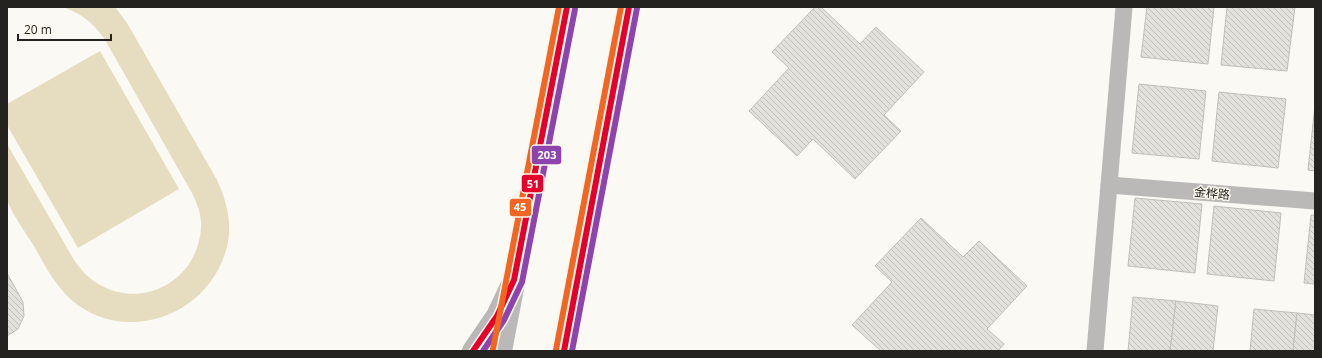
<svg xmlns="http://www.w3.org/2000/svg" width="1322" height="358" font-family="'Open Sans','Noto Sans SC',sans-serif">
<defs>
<pattern id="building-back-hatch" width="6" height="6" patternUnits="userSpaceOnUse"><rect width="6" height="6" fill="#e2e1dc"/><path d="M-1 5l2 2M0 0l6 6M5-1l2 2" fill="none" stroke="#c2c1bc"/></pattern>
</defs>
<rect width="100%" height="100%" fill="#faf9f3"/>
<!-- green -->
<g fill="#e6ddc0">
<path d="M63,7H115L127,23L217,180C226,200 232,220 228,242C215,309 137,345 79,306C58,291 46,268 34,246C28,237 8,207 7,199C6,193 7,186 7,180C7,168 7,156 7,144L74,260C81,270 89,279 100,285C145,310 198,279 201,228C202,215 197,204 192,193L104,38C91,21 83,15 63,7Z"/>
<path d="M100,51L179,189L78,248L7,125V104Z"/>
</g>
<!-- building -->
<g fill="url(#building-back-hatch)" stroke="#c0bfbb">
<path d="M815,7H821L860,44L876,27L924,72L884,115L901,131L855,179L813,139L797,156L749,111L789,68L772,52Z"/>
<path d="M1147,7H1214L1208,64L1141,57Z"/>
<path d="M1227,7H1295L1287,71L1221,65Z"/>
<path d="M1139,84L1206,91L1199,159L1132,153Z"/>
<path d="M1219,92L1286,99L1278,168L1212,161Z"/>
<path d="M1315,105V171L1308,170Z"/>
<path d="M1135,198L1202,204L1195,273L1128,266Z"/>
<path d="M1214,206L1281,213L1274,281L1207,274Z"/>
<path d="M1311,215H1315V284L1304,283Z"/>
<path d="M921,218L963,257L979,241L1027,286L987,329L1004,344L998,351H881L852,325L892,282L875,266Z"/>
<path d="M7,273L23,302L24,316L18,329L7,336Z"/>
<path d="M1133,297L1176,301L1170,351H1128Z"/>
<path d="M1176,301L1218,306L1213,351H1170Z"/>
<path d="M1254,309L1297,313L1293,351H1250Z"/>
<path d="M1297,313L1315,315V351H1293Z"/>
</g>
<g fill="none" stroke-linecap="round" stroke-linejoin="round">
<!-- service -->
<g stroke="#bab9b8" stroke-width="17">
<path d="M1109,185L1315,201"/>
<path d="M1095,351L1124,7"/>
</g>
<!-- tertiary -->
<g stroke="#bab9b8" stroke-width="22">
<path d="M501,351L567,7"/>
<path d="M564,351L629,7"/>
</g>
<!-- secondary -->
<path stroke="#bab8b7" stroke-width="22" d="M473,351L497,316L514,280"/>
<defs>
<g id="bus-1">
<path d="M473,351L497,316L514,280L567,7"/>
<path d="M564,351L629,7"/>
</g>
<g id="bus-2">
<path d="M483,351L504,320L522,282L575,9"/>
<path d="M572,351L637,8"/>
</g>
<g id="bus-3">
<path d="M493,349L559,7"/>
<path d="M556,350L621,7"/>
</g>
</defs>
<!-- bus-1 casing -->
<use href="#bus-1" stroke="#fdfaf0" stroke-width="9"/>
<!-- bus-2 casing -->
<use href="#bus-2" stroke="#fdfaf0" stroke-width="9"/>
<!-- bus-3 casing -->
<use href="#bus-3" stroke="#fdfaf0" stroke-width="9"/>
<!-- bus-1 -->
<use href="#bus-1" stroke="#e4002b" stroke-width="6"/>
<!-- bus-2 -->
<use href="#bus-2" stroke="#8e44ad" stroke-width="6"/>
<!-- bus-3 -->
<use href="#bus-3" stroke="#f26522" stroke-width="6"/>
</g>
<g text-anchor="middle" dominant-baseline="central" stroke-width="3" stroke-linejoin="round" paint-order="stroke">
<!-- street labels -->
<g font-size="12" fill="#242320" stroke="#fdfaf0">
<text transform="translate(1212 193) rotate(5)">金桦路</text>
</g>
</g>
<g stroke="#fdfaf0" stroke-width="1.5">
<rect x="531" y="145" width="31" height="20" rx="4" fill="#8e44ad"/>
<rect x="521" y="174" width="23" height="19" rx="4" fill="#e4002b"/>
<rect x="509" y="198" width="23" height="19" rx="4" fill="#f26522"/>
</g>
<g font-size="11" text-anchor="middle" font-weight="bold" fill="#fff">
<text x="547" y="159">203</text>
<text x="533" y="188">51</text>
<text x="520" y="211">45</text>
</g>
<!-- border -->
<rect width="1322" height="358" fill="none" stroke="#242320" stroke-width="16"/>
<!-- scale -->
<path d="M18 34v6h93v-6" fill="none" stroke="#242320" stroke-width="2"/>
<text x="24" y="34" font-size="12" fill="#242320" stroke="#fdfaf0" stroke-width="3" paint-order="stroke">20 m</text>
</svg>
